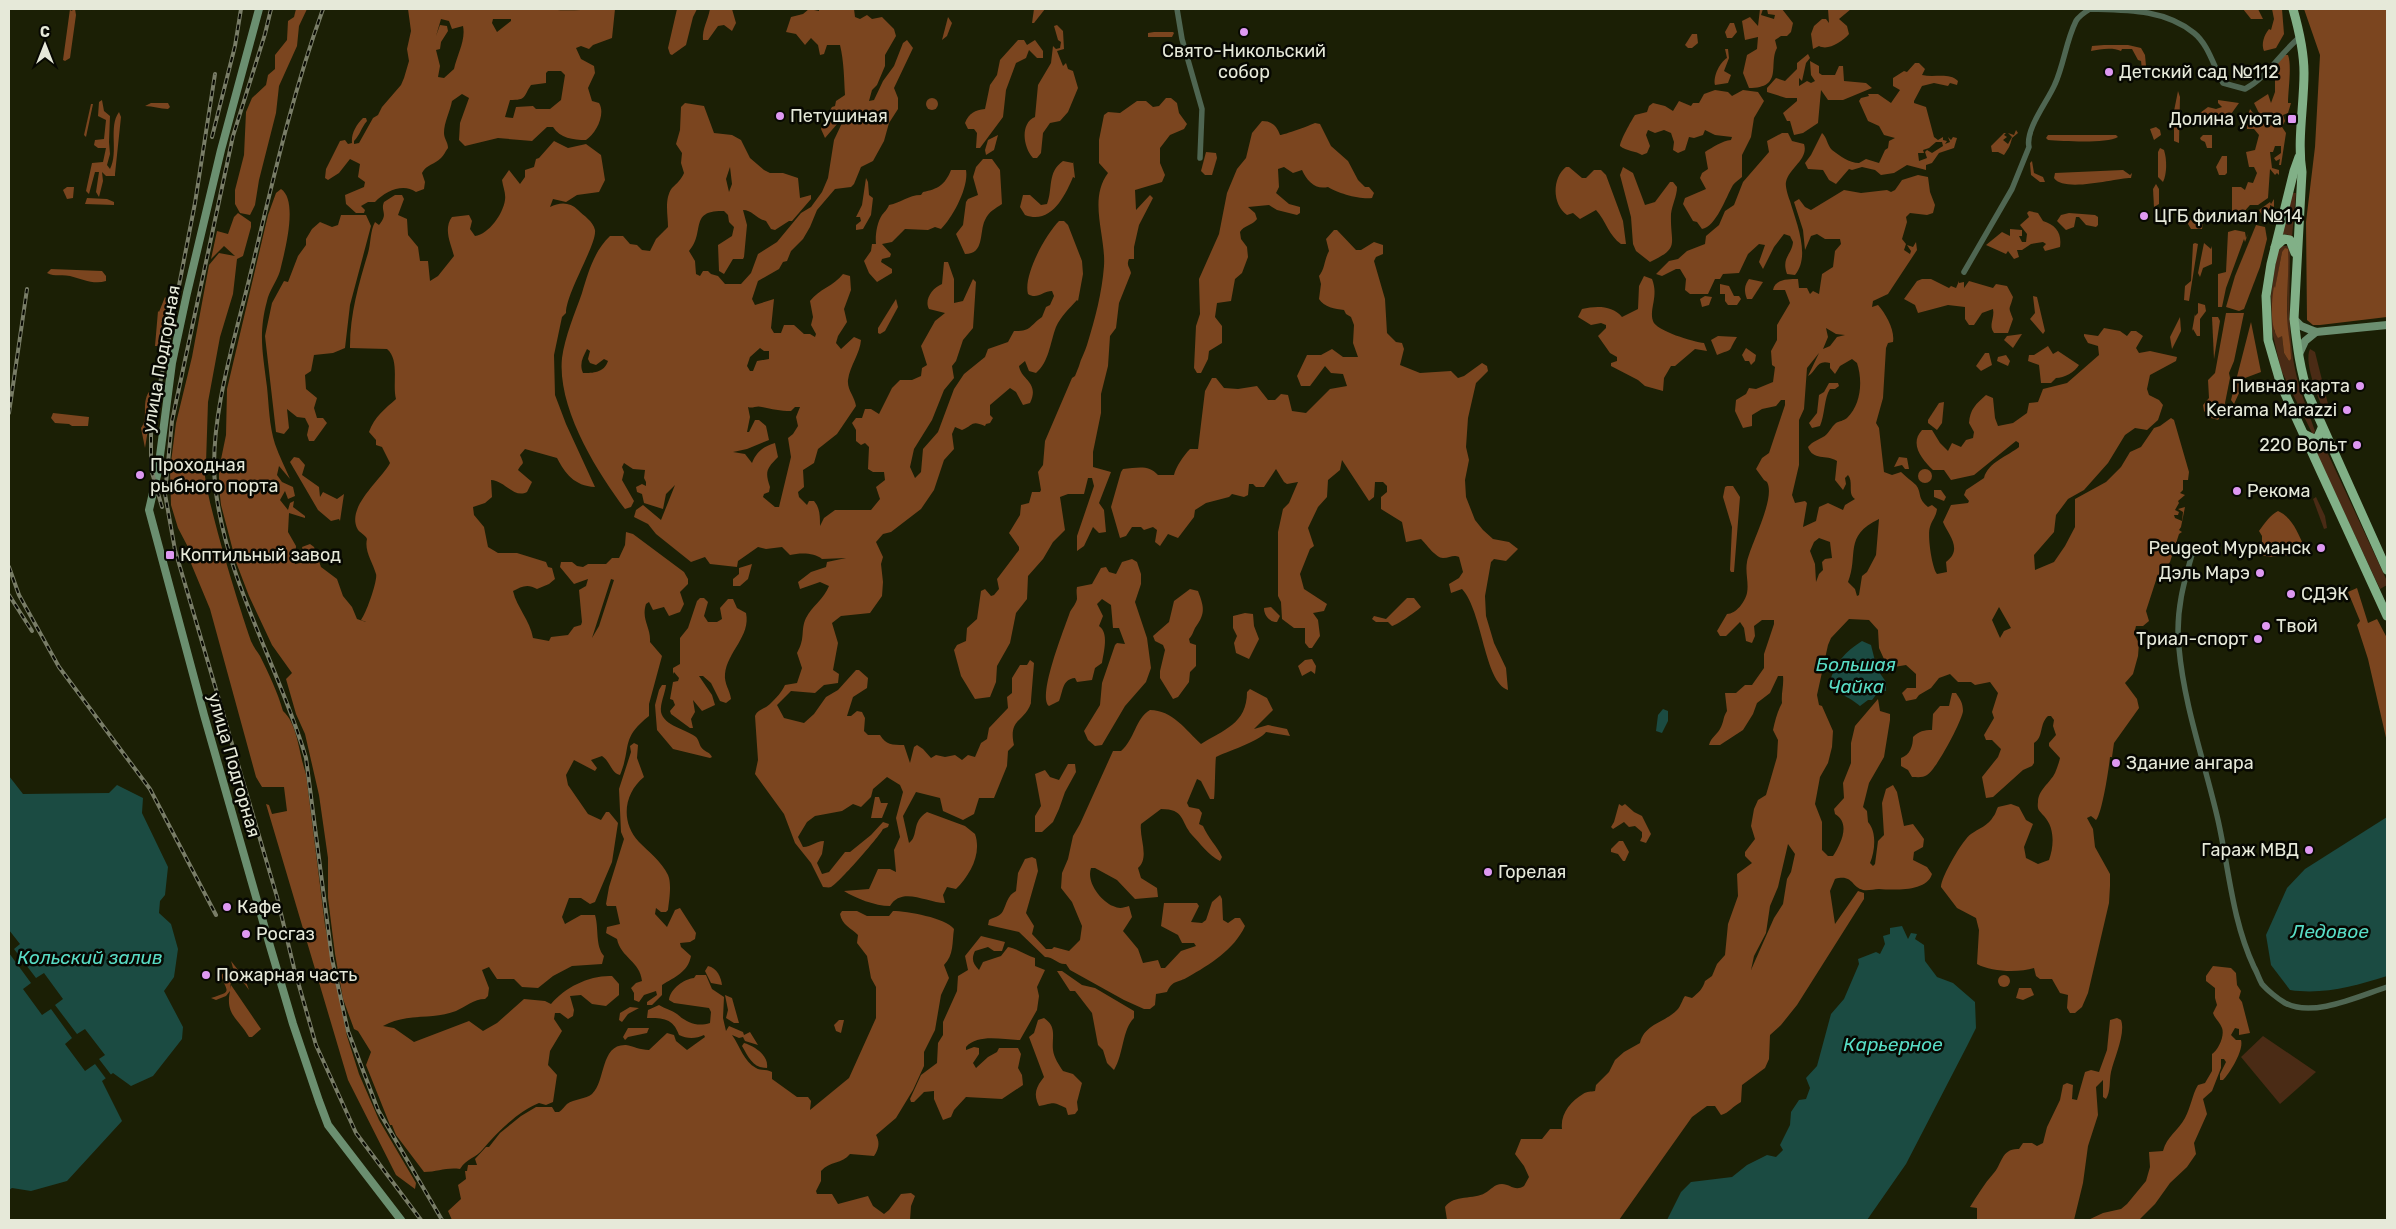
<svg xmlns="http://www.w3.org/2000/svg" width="2396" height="1229" font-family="Rubik,sans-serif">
<rect width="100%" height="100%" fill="#1b1f05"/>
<!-- green -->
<g fill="#4a2b15" fill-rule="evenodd">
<path d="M2292,193H2296L2292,237L2286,234L2281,235Z"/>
<path d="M2281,246H2287L2290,250C2290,290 2287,330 2295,369C2299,390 2308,410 2315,431L2313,435L2281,370L2272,331L2271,295L2277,253ZM2288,249L2287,326L2291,353L2289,361L2284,353L2282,336L2274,331V295L2282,252Z"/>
<path d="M2310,349L2315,352L2329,408L2328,419C2320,405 2303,362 2310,349Z"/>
<path d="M2322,441L2387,581V585L2380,589L2312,444H2319Z"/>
<path d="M2316,497L2325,516L2327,528L2324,529L2313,499Z"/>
<path d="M2263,1036L2316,1072L2280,1104L2241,1057Z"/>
</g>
<!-- forest -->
<g fill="#7b451f" fill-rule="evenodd">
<path d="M70,9L71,11L75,9L76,15L70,58L65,61L63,60Z"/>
<path d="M296,9H307L299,26L297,46L279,86L276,113L259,180L255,205L250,215L240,213L235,204V190L244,155L246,112L252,98L266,85L268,75L275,69V55L287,40L288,21L294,17Z"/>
<path d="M408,9H550C562,12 599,9 615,9L612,38L593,45L589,49L581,46L576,48L581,59L594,66L595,73L588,88L592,101L599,103C606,114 596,134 586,140C573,140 560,138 553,127H547L532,141L498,138L465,146L459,140L460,123L469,98L462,94L452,101C450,112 444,122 444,133C444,139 448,142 448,148C445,152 444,155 441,158C434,165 427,164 422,173L425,182L424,189L416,192C403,183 386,191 375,202H368L361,206L365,210L364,213H356L346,204L345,195L364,187L365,182L358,177L360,164L350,159L339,173L328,180L325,178L326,169L340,141L345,140L348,144L352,143C351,134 356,125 363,118H366L367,121C361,128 360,135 354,141V144L359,143L373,118L378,115L382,107L401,85L404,78L409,61L407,49L411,31ZM441,19L449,21L452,29L463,26C466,40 457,55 454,69L444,78L438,77L440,66L436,50L440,49L441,42L448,31L447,26L440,25L436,36ZM493,19H511V21L497,32L492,23ZM548,71H561L565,75L561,100L550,109H536L533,106L516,107L513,118L505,117L510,100C527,100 523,97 531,85L546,83V73Z"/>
<path d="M677,9H697L693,17L686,45L672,55L670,54L668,48Z"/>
<path d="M710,9H732L736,23L732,31L724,25L718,26L708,40H703C702,29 708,20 710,9Z"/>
<path d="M809,9L819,11V9H854L855,17L860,19L867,15L872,19L882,17L894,29L896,36L885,55V66L877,85L872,90L869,101L874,100L883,81L894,66L903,43L907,40L913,48L894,88L898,98V109L889,123L884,141L873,161L861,167L854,184L851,187L835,189L817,210L810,227L803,239L791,251L787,261L783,262L779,269L758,281L752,299L755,305L774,299L771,328L774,333H781L784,325H794L804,334H810L815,337L816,334L811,325L813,317L810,301C819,289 834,286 843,274L850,276L851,290L844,309L847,322L838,336L836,343L841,349L854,337L861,340C860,354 850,365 848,380C847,390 855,397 856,406L837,434L818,449L814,463L803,470L804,487L798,492L799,497L807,505L809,501H814C820,508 820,516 820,526L824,518L835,510H871L880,499L876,487L885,480L884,472H873L868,469L869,447L865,443L861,445L856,441V430L852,423L856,418H862L865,409H871L879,414L892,388L900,380H912L921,376L922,368L927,365L921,346L935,321L945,313L929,309C924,300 932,288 942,284L944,262H948L954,279V303L963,301L973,279L976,282L973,328L963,340L956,361L952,366L954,378L944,390L932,420L914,449L910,467L915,478L921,472L923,449L938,432L954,389L964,374L985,357L988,349L1008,342L1014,331C1032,331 1028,327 1042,317L1046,307L1050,305L1054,296L1052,291C1043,291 1037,300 1028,294C1023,275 1046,234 1059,221H1064L1068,225L1082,261L1083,274L1078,301L1077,300C1069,309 1061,316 1056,327C1050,343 1049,362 1036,373L1029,371L1025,361L1019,366C1021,380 1040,382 1030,403L1023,405L1016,392L1010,388L990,405V415L993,418L990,423L986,424L985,426C971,420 974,425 962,430L955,427L952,434L954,449L944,460L934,490L921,509L891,532L883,534L876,542L883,557L881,564L883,582L882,596L870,613L841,616L832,623L838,643L833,670L839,674L838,683L824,685L815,693L791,691L777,705L784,718L804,723L814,714L826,697L838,690L856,670H859L868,678L867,688L853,697L847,716H851L857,711L862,712L865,718L864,731L868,735H880C886,745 892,745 904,745L910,763L914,747L917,745L923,749L931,758L936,755L945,757L955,755L962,760L968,755L975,757L981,743L987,739L989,728L1008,708L1007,697L1012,693V678L1020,665H1027L1030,660L1034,663C1034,665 1031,700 1031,703C1024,723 1008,718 1014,745L1008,751L1007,766L994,798H979L974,814L963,820L943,811L940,798L916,792L903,816L909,843C919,836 911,822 927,812L965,826L975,834C982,854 970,875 956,889L947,887L943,895L945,903C927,903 902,886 890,906C875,906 855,898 844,891L869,889L878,869H890L896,872L894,850L900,837L896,818L903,792L900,785L887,777L873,789L871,797L861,807L853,804L842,811L815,816L807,822L798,837L803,847C812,847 815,841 824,841L822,854L817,863L822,874L829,872L845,852H850L871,835L883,822L889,824L888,827L883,829C879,837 837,885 831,887C829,888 826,887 823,887L811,863L795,843L784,814L755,774L758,760L755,716C758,709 765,709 770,704C776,698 782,692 785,685L797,683L802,668L797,653C806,637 800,631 806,618C812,606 824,599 829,586L820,582L800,589L798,582L811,572L826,567L827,562L846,558L822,559C814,552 799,553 790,555L782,547L766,549L758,547L738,561L737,567L710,564L705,557L691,562L656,534L648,524L634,517L636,510L643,505L661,520L675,485L666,494L663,509L644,503L642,494L637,492L636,487L642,484L646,486V482L644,478L645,470L633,469L624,463L622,467L624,472L622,480L634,501L631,507L625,509C597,472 557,408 562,358C565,336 575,313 582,293C588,273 594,251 610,236H623L630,244L637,245L642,250L650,251L656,239L668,227C668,215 664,199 672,188C677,183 681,180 684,173L681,163L682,153L676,144L680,130L681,107L685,103L704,106L714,133L732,135L741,140L750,158L764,170L770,173H783L798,178L800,198L811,195V199L792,221H789L775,230L771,229L766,221C757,219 752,210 743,210L747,225L744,257L743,259H733L724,274L719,271L718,245L732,236L734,227L729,222L728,215L724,211C688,210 706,232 689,251L695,261L696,274L700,276L703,271H708L711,274L718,276L725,284H741L751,273L758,254L777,242L801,213L811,207L822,192L828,178L834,140L842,123H838L825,138L821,129C825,121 827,114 832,107L835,106L836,101L845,95C844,78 844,62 840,45H827L824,54L820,55L818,45L811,38L805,45L796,34L786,32L791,17L803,14ZM730,167L732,184L729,192L726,179ZM760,348L764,351H769V359L757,361L753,371H750L747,366L750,357ZM587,349L590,351L588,359L590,363L596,365L604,359L608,361C604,373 593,373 583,373C579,364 583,357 587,349ZM748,407C753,409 756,405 762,407C772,409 780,411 791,411L795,407H800L796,417L798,426L793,434L788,438L791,457L779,507H775L763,497L764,494L769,492L770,487C765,472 766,469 778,457L775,443C763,447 757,451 752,463L745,454L733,452L747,449L769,440L766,426L759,420H755L749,432H747L750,417Z"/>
<path d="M1034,9H1045L1034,23H1032Z"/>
<path d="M1760,9H1763L1761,15L1774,19L1775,15L1768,14L1767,9H1782L1793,23L1791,32L1787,36H1781L1775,40L1777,48C1768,64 1784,88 1749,88L1743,73L1747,55L1757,49L1758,37L1745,40L1742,21L1750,17L1758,26Z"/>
<path d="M1828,9H1851L1839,19L1847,26L1849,34C1842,42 1828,51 1819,46L1813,49L1811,34L1814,26L1822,19H1826L1829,23Z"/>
<path d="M2243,9H2258L2263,19H2251Z"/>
<path d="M2272,9H2282L2284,34L2276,48L2264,51C2261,44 2264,35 2269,29L2271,30L2274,19Z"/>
<path d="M2304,9H2387V317L2320,325H2313L2307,320L2306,222L2315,147L2320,55Z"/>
<path d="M948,17L952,23L947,36L942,40Z"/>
<path d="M1730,23H1734L1737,32L1732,38H1727L1725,32Z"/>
<path d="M1057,25L1063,31L1064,49L1057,51L1063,66L1066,63L1068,69L1073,71L1078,88L1068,112L1060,121L1050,123L1043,133L1041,153L1037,158H1033C1023,147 1020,123 1035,117L1038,85L1051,63L1053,46L1056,49L1060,48L1061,42L1058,40L1054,26Z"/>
<path d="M1154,32H1173L1174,33L1172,37H1148V33Z"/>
<path d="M1692,34H1697L1698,43L1692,48H1688L1685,45Z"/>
<path d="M1018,40H1024L1027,45L1035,40L1043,51V58H1037L1029,50L1026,58L1016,63L1006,90L1003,117L980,148H976L977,133L974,129H968L965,123C969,113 975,110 985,109L990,85L997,75L1000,60Z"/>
<path d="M2104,45H2128L2141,48L2145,55L2147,77L2143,78L2141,61L2138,60L2132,49H2122L2121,51C2113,47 2100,49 2091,51L2092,46Z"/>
<path d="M1725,49H1728L1729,58L1724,71L1731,75L1728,83L1715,85C1713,76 1720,62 1727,58Z"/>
<path d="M1808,54L1810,58L1806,63L1802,81L1799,78V86L1807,81L1811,83L1815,81L1811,75L1810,61L1819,66V73L1822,75H1835L1839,66H1843L1844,81L1866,83L1872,88L1843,100H1828L1821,90L1818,123L1803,133L1794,135L1790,121H1787L1783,113L1797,101V98H1786L1767,92V88L1776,78L1785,81L1797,69V63Z"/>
<path d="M2283,55H2288C2292,65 2288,91 2288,103H2291L2288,113L2283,115L2285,121L2282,127L2286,133L2281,165H2279L2280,159L2276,161L2274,158L2281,153V146H2275L2273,152H2270L2272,168L2279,170V175L2277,173L2275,175L2270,169L2268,198L2258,205H2250L2243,213L2234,215L2232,211V187H2241L2245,190L2248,182L2253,183L2257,173L2254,167H2249L2246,152L2255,150L2259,135L2254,129H2247V118L2250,109L2259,121L2260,115L2254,103L2268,94L2271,103L2275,92V66Z"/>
<path d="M1915,63H1919L1925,69L1922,75C1935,78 1949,72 1958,81L1957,85L1950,83L1948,86L1934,83L1922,86L1914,101V103L1926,107L1934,137L1938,140L1943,137V140L1947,141L1945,144L1950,142L1948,137L1951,140L1953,137L1957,138L1954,148L1939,153L1932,163L1926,165V170L1907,165L1894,173L1881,175L1875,170L1862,167L1852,170L1849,169L1836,184L1829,180L1823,170L1808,169L1805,163L1811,155L1822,133C1827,137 1827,145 1832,150C1840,156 1849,163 1859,163L1866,159L1879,163L1885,150L1888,148L1889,141L1895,138L1884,135L1879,126L1868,121L1859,101L1861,98L1869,96L1868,94H1878L1891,103L1900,90L1893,86V78L1904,71L1907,72ZM1936,142H1942L1943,146L1932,153L1927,150L1925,152L1927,158L1919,161L1918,153H1924L1923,150L1929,148Z"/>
<path d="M1715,90L1728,92L1732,96L1743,90L1758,92L1764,101L1754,118L1751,137L1742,155V177C1739,180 1735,182 1733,185C1726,197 1716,227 1702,229L1697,222L1693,221L1683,204L1685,198L1706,189L1700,178L1702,173L1708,169L1705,152C1713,147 1722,141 1731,140L1732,137L1715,135L1705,130L1703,135L1694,138L1689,137L1685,150L1678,153L1673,150L1674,142L1671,133L1664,130L1655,133L1648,130L1646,135L1650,146L1647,153L1642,155C1636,151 1626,151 1620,146C1620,141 1631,121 1635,115L1647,112L1649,106L1653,103L1665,106L1673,111L1679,101L1691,106L1693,103H1699L1704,94Z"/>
<path d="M2178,91L2180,97L2179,143L2174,141V111Z"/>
<circle cx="932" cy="104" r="6"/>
<path d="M1166,98H1171L1177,103L1179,113L1187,124L1184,129L1170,135L1160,148V163L1165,175L1162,182L1135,190L1136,210L1150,195L1153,198L1139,225L1134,247V259H1129C1126,266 1130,267 1131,273L1119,303L1116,328L1110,336L1108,366L1101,394V413L1093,452V467L1111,472L1099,503L1104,510L1106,532L1099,533L1093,527L1084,546L1077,551V536L1094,486L1092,478H1088L1084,494H1068L1060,497L1065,530L1053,542L1043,559L1028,576L1027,599L1016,613L1010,643L997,666L996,682L990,697L975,699L961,676L954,650L957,645L966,641L967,628L977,619L981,591L985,589L991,596L994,595L999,589L997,579L1019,550V547L1009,533L1020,515L1021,505L1029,503L1032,492H1040L1041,490L1038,472L1043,465L1045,441L1072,378L1075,376L1079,366C1081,358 1085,352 1087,345C1095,319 1102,293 1104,266C1106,235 1088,200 1108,173L1099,163V140L1104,115L1108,112L1120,113L1137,101H1146L1153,107L1159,106Z"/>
<path d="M102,100L104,111L110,116L109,142L110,154L107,165L110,169C119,152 108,127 119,112L121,117L115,174V176H106L102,172L103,181L99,197L96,192L99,172H95L89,194L86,191L92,163L103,162L106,148H98L94,145L95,140L104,139L106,120L98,116L99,102Z"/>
<path d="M2218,100L2239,103L2226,121H2222L2215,115L2211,123L2200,113L2208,107L2216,109L2222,107L2218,103Z"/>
<path d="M151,103H168L170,107L168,109C160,109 153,106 145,106Z"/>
<path d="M91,104H93L86,137L84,135Z"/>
<path d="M1262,121C1272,121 1277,126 1280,135C1284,135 1311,125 1315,123L1320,124L1331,146L1348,161L1358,180L1365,187H1369L1374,193L1372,198C1361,200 1337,193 1328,187C1315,190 1307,181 1302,170L1293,173L1284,167L1278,169L1279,187L1276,193L1289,204L1300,207V213L1297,215L1277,210L1269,205L1248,207L1255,213L1257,219C1252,226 1244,225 1240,232L1241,239L1247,247L1248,257L1242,273L1235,279L1231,301L1217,303L1215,317L1222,326V343L1209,351L1208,359L1201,373H1197L1194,368L1196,326L1200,314L1199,279L1219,234L1227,193L1237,169L1246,158L1252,133Z"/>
<path d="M2156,127L2160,130L2161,135L2154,140L2150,129Z"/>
<path d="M2016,130L2018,133L2012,138C2010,147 2008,149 2004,155L1998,152H1992L1991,146L2004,133H2006L2004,135L2007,137L2003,140L2008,144L2012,137L2008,133L2014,135Z"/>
<path d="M1782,133H1788L1792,141L1804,144C1809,159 1789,168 1786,182C1785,186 1788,196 1790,201C1796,222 1811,256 1795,275L1787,274C1781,257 1792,255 1793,242L1790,236L1784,234L1774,247L1763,269L1759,262L1765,245L1759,244L1748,254L1739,273L1723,274L1720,279H1715L1708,294H1690L1685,290L1686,279L1680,269H1676L1662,276L1656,274L1669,261L1678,259L1687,251L1705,244L1706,236L1719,225L1725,211L1734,205L1743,182L1769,152L1767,141Z"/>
<path d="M998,135L994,150L986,155L985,150L988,140Z"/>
<path d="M2048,135H2116L2118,137C2106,144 2063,141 2048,140L2046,138Z"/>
<path d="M2203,135H2212V148H2207L2205,142L2201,140L2200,138Z"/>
<path d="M554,141L568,148L586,144L601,155L605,180L599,192L577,195L566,202L553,199L550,207C560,202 570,202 578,210C584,216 593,221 595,230C597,244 566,293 566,313L562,317L554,355L555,395L566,424L595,487C574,486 565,473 557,458L525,449L520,455C525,466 523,461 518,470L532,482L527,492C514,499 504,480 491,480L492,497L485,503L473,507L474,515L484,527L488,547L498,553H517L546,562L548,567L552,568L555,579L549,584L537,589C527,583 521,587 513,591C517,608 530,620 533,638L549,641L551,637L568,635L574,627L581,625L582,622L579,590L586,586L588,579L574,584L560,567L561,562H572L577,566L583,567L588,564H606L612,558H619L625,545L626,532L633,534L684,572L688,579V584L680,592L684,604L680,612L669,616L664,607L653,610L649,602L646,604C641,620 651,627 650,642L662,656L649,704V716C620,739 632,746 620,775C611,773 610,761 602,756L591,760L597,768L595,771L574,760L566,775L568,785L588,814L601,820L606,812H609L618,823L612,862L595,902L590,904L581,898H569L562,917L565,924L581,915H595C599,928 595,946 604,956L602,964L572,966L553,976L538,988L522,987L514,979H497L489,967L482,970L489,988L488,996L485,999C474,999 465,1007 456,1011C433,1020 405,1013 383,1026L394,1028L414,1042L469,1021L483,1031L497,1023L524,999L545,1001L551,1004C565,987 590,975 612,976L619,984V995L606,1006L592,1004L581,995L570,996L574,1010L573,1016L568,1019L560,1013H555L554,1019L562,1031L550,1051L548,1065L557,1075L553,1102L546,1105L539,1103C518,1111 497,1133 483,1149C476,1158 467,1158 460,1169C446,1167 438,1172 424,1172L396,1135L392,1125H390L366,1065L371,1052L358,1031L354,1029L343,999L335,954L328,898V858L319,795L305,734L296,714L286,679L292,673L272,645L249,596L236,562L221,505L219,487V469L226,435L227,389L268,215L276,193L281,189C299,201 284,254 280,271C277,281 269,291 267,301C258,334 263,354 267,387C269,406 269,425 275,444C279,456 285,467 290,479L279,466L277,475L282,482L293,487L295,496L288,499L285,491L280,500L288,510L290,503L294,501L293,507L305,516V518L289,513L288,532L296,546L295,564L306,562L302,547L310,544L314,547L321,567L337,579L343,596L352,607L357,619L366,622L361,620C366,614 378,580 376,574C373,563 364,551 367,539C365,534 359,533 357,528C347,506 381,480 390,463L382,447L376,445V440L369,432C374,417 386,408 396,399C392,384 400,360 387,349L350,348V346C350,314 359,283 368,253C371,243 370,231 375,222L379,225C389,213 380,212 384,202L395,195H402L404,199L398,215L407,219L408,235L418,247L420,261H428L430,281L438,276L454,256C451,244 443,229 452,217L469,215L472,221L470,229L475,236C489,234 503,214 505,200C506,193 503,187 502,180L509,170L520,184L525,177V170L534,167L536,159L539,158ZM611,579L614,580L599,626L592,638Z"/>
<path d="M2160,148L2164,150C2167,159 2167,174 2163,182L2158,177V152Z"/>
<path d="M1206,152L1216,153L1217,158L1212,175H1205L1201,171Z"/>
<path d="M2222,156H2227V173L2225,175H2219L2216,167Z"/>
<path d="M983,159H992L1000,170L1002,204C995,209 989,211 985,220C979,232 985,254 965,254L956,234L963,225L966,202L968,199L978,195L973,177L976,167Z"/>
<path d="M1063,161L1073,163V161L1075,178L1073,177C1065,196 1051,225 1025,215L1020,207L1023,195H1030L1041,205L1047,204C1053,189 1047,172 1063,161Z"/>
<path d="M2032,161L2034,173L2043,177L2045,182H2040L2031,175L2030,163Z"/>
<path d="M1566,167H1569L1582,178H1586L1594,170H1601L1606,175L1623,221L1626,244H1621C1609,236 1606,221 1596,210L1580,219L1573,213L1567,215C1552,204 1552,178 1566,167Z"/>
<path d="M1623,167L1633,173L1645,205L1655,202L1670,182H1673L1677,187C1677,196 1672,205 1671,214C1670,245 1681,247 1650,262L1636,251L1633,244L1631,217L1620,175Z"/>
<path d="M951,170H966C969,187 953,217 941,229L935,227L928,230L905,229L892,242L882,244L891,254L890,257L882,259L881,262L892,269V273L877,282L869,273L864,261L871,251L872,244H876C875,236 877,222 882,215C885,211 887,210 889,205C901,203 908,195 921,195L923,192C938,189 945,185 951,170Z"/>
<path d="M2123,170L2130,175L2132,173L2131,178C2116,178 2064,193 2054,178L2055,173Z"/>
<path d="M1918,175L1928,177L1930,192L1935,205L1933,213L1927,215L1910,213L1906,217L1907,222L1902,239L1906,244L1904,250L1910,254L1911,251L1907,245L1913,247L1916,242L1917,250L1888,294L1873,301L1872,307L1878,305C1886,314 1895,330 1893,342L1888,343L1886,348L1883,398L1876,423L1879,428L1884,472L1892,475L1901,472C1904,475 1914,483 1916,485C1922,493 1917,498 1928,507L1932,505L1937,509C1936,517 1932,520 1930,527C1927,535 1932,568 1937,574L1947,572L1946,562C1963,549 1949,536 1943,522L1951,505L1968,503L1969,501L1964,495L1966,490L1984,478C1988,462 2008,456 2019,447V443L2016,441L2011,445L1974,475L1951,480L1944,470H1933C1922,459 1909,444 1922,430H1932L1940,443L1948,451L1952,443L1961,447L1966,440L1973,438L1974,432L1969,423C1970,409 1976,404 1986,395L1993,398L1995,418L1998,426L2013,423L2027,413L2029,403L2038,402L2043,389L2067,383L2099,355L2098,346L2088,343L2084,336V334L2098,336L2104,328L2120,331L2127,336L2131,331H2136L2143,336L2136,348L2139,353L2150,351L2177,357L2176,361L2150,375L2147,389L2149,395L2159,400L2163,405L2158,420L2147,430L2135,428L2125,435L2108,463L2084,490L2068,499L2056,515L2054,532L2034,555L2035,570L2054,562L2065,546L2075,527V499L2106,482L2121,467L2130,452L2141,447L2154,428L2160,426L2171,418L2174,420L2189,472L2188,480H2183V490L2180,493L2185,495L2178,501L2179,503L2175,510L2179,512L2178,515H2174L2175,518L2182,521L2183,512L2178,509L2185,507L2181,527L2179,530L2182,532L2179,534L2170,562L2159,576L2158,574L2146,611L2149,621L2143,626H2136L2134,634L2139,643L2138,656L2133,674L2125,683L2137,699L2139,708L2114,743L2112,757H2110C2109,768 2102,814 2096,820L2091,816L2087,818L2093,829L2095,847L2110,874V886L2109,903L2088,993L2082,1007L2075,1013H2070L2067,1008L2068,995L2060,993L2052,979H2040L2036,976L2034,968C2019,973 1991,972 1977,964L1979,930L1976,918L1957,908L1941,887C1941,877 1963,839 1971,834C1978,829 1989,825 1993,817C1996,814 1996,810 1998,807L2011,804L2019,807L2026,820L2033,824L2024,847L2026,858L2038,864L2049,860C2054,846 2055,828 2044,816C2039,810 2037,810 2038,802C2038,790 2050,783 2055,773C2057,768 2059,763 2060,758L2049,746V743L2056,735L2053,726L2054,720L2051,716H2048C2039,724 2044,737 2034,743V763L2032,766L2023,770L1993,797L1986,798L1982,777L1998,757L2001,749L1992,740H1986L1984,735L1994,718L1992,712L1998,693L1990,682L1975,685L1971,682H1958L1950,674L1939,678L1931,688L1919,695L1916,699L1906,701L1902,693L1907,688H1916V674L1906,665L1888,668L1879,648L1878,630L1869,620L1849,619L1831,638L1828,645L1817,695L1819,705L1822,706L1833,731L1832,747L1828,763L1820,777L1815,804L1822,822V850L1828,856H1833C1841,844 1851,823 1835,814L1834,809L1844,798L1843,783L1851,763V743L1855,726L1878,699L1880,711L1890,714V720L1884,757L1869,783L1863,807L1867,811L1868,822C1877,832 1875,851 1870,863L1873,866L1875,864L1878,841L1884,835L1882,803L1886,789L1893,785L1897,792L1904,826L1913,824L1924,839L1923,847L1914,852L1913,860L1927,867L1932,874C1927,892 1893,890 1879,889C1874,889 1868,891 1863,890C1851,887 1853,874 1835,879L1830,891L1835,924L1858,891L1864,893V899L1797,1005L1781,1025L1770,1035L1769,1059L1765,1068L1742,1085L1741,1102C1733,1106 1729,1113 1721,1115L1715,1106H1707L1692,1117L1619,1220H1447L1445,1207C1454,1194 1474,1200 1485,1193C1491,1190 1494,1184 1502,1184C1510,1184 1515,1192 1524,1186L1529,1177L1524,1166L1515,1154L1521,1139H1542L1550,1129H1562C1560,1114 1571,1101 1583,1094C1587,1091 1591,1092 1595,1091L1596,1085L1609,1072L1615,1060L1624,1052L1640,1043C1644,1024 1666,1022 1677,1010C1681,1006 1682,1000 1685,996L1692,998C1698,993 1703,989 1705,981L1712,976L1717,964L1725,955L1728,924L1738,896L1737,874L1752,863L1745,856V852L1755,839L1751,826L1754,809L1758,800L1766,795L1777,757L1778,740L1773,730C1775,720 1778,710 1782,703C1781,693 1784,686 1783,676H1778L1770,693L1757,703L1753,714L1743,730L1720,745H1709C1711,737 1718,734 1721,727C1724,721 1723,717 1727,711L1725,693H1736L1745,685H1752L1764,668V654L1774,624V620H1762L1754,626L1755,636L1752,643L1746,641L1744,628L1740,622L1726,636H1720L1717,631L1727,614C1736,614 1745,602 1747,593C1749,583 1745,572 1747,562C1751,543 1776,498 1767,482L1764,480L1756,469L1762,458L1769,453L1785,405V400H1781L1776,406L1762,409L1752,415V426L1743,428L1735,411L1736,400L1746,394L1749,388L1756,389L1773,382L1775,367L1772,365L1771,351L1777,340V325L1790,303L1785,290H1773C1775,279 1788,279 1798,279L1799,288H1807L1810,294L1813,291L1819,294L1822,274L1833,267L1835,251L1841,244L1840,239H1825L1817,234L1811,236L1805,250L1803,230L1794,202L1799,199L1805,207L1811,210L1844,190L1861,193L1887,190L1891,192L1895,190L1902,180ZM1826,328L1836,334L1845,335L1837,337L1830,346L1823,349L1828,337ZM1819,353L1808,376C1817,371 1816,359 1830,363V368L1835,374L1840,366L1852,359L1857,363C1863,381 1861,405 1847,418C1843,421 1840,421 1836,423C1831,427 1828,435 1823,437C1818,440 1813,441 1808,447C1813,461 1826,454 1837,461L1835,480L1843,490L1846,484L1845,478L1848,475C1854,482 1847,494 1855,499L1845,505L1843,510L1828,503L1819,507L1816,521L1803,527L1807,503L1805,501L1795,503L1792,495L1799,465V420L1804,409L1807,368ZM1879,519L1876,555L1867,572L1862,576L1859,595L1857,596L1855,589L1848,582C1859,555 1843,536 1879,519ZM1819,538L1830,542L1832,558L1825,559L1822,562L1823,570L1819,574L1816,582L1815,564L1810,551L1814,542ZM1999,607L2011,628L2004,631L2000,638L1992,620ZM1788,844L1795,854L1791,872L1787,879L1783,904L1774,918L1751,970L1754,956L1766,933L1770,906L1778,887Z"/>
<path d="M866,178L868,182L869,195L873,198L871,215L863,229L856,230V225L861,221L860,217H856L862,205Z"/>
<path d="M2156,184L2159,189V204L2154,207L2153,189Z"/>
<path d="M67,187H74L73,198L67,199L63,190Z"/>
<path d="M87,198L107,199L114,202V205L85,204Z"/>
<path d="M2274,199V207L2270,205V211L2263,217L2259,210L2270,202L2271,204Z"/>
<path d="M2029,211L2038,213L2043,221C2056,225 2062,233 2060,247L2045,251L2043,247L2046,244L2043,242L2031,244L2022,250H2017L2019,257L2014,259L2008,251L2006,254L1986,245L2002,232L2010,236V229L2022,230V236H2019L2022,242H2026L2027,234L2020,225L2029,217L2027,213Z"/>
<path d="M238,213L251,222V227L243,256L237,259L233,294L220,337L208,402L206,463C195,468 245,626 252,643C254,648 258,652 260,656C268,672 278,693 283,711C298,724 299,755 306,774L325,925L347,1036L359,1074L379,1120L416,1183L415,1189L396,1175L348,1080L266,804L269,805L272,814L287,811L284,787H262L256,777L210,609L190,561L189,549L178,528L171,505L170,470L176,423L192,357L209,265L219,253L235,256L224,246L211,259L217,231L228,234L234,217Z"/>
<path d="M2069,213L2095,215L2098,217V225L2096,227L2086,225L2079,217H2076L2074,227L2066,230L2057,221L2061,215Z"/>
<path d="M341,215H366L371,226L350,305L345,348L333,353L314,355L311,371L305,375L306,389L317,398L314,408L317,418H323L327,423L314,441H309L307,435L309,426L305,418L297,417L287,409L289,428L284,434L276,432L265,336L272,303L284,281L288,282L298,256L306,245V239L312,229L320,222L332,227L338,225Z"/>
<path d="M2189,220L2203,222L2202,229H2191L2188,224Z"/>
<path d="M2256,225L2265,227L2267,239L2260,267L2244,309L2239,311L2226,307L2235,276Z"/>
<path d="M1334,230H1337L1356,250H1361L1374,242L1383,245V254L1376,257L1374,261L1385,299L1387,333L1396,342L1402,343L1404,349L1400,365L1420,373L1451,371L1458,378L1464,376L1482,363L1487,366L1488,371L1476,383L1468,418L1466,447L1469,460L1465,480L1466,497L1475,520L1483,530L1493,539L1509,542L1518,549L1506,561L1494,559L1491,562L1485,596L1486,616L1494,643L1506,668L1508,690C1484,682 1483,612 1462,589L1451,593L1449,584L1459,578L1463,572L1459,557C1453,554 1450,558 1443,558C1436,558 1426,544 1421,539L1406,542L1402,522L1381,509V497L1387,492V486L1383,482H1375L1374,497L1369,501L1342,460L1340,470L1328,480L1327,497L1318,507L1308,528L1314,546L1310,549L1300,574L1304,589L1327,604L1324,611L1313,613L1318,620L1320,636L1312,648H1309L1305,643V628H1294L1282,619L1281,602L1278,596V532L1283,509L1289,503L1298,482L1287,484L1284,482L1276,469L1264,487H1256L1253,484H1249L1248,495L1244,497L1232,494L1229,497L1206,503L1195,510L1194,517L1178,538L1168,534L1160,546L1155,542L1157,530L1153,527L1144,530L1141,527H1132L1126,536L1120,538L1111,507L1121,472L1123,469C1137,468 1148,464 1158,475H1174C1176,467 1183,456 1190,449H1198L1205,391L1212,378H1216L1224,388L1238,389L1257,386L1268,400H1275L1281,394L1288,395L1292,411L1306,413L1330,389L1347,386L1343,374L1331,373L1325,366L1310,386H1301L1297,376L1307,355H1321L1332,349L1343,357H1358L1353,343L1354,325L1351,317L1346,314L1344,310C1335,309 1324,307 1319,299L1321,284L1319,276C1325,269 1324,260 1329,251L1326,239Z"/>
<path d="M2235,230L2245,232L2246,238L2248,234L2245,242L2244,239L2226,288L2222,307H2218V274L2226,272L2228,232Z"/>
<path d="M2195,243L2198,244L2189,301L2184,300L2185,286L2191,281L2193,244Z"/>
<path d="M2204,243L2211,249L2212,246V264L2203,268L2200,277L2198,273Z"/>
<path d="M2285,248L2288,249C2289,270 2287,290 2287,312C2287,331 2291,343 2291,359L2289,361L2284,353L2282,336L2278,338C2269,324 2272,299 2274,286L2275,288L2282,252Z"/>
<path d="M51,269L102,271L106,276V281C94,285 82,279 70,276C62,274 55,277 47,273Z"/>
<path d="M1644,276L1652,279C1659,297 1649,308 1653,321C1656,331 1694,342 1704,343L1707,351L1695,349L1675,366H1671L1664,378L1663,391L1645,386L1638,380L1611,366V363L1617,361V357L1610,353L1598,336L1606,328V325L1601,323L1591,325L1578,317L1582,309C1596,306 1612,305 1622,317L1638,309L1639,286Z"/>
<path d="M1749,279L1763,282L1752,299H1747C1744,291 1744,286 1749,279Z"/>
<path d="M1922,279H1931L1949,288L1951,286L1956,288L1959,281V283L1964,282V288L1969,281L1993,288L1996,284L2007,286L2013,297C2009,312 2008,305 2013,319L2008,333H1994C1988,325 1995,318 1993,309L1982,313L1974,325H1969L1965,319V307L1948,305L1918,313L1915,305L1904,299L1917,281Z"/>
<path d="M1720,284L1729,286L1734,296H1739L1741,299L1737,305H1728L1725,301V294H1720Z"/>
<path d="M1705,296L1712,297L1709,305L1702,307L1700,299Z"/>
<path d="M2033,296L2037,297L2045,331L2043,334L2030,319L2035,313Z"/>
<path d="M165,297L170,303C169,317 164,333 158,346H155L158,311L159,312Z"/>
<path d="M896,299L898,307L885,331L880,334L878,333V328Z"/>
<path d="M2198,303L2205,305L2206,311L2200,319V336H2197L2193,329L2192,331L2195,314V316L2198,313Z"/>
<path d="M2226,313H2244L2234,361L2229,373L2230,378L2223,413L2218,420L2211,418L2204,411L2203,405L2209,398L2208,380L2215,373Z"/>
<path d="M2180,317L2181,331L2172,349L2170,337Z"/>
<path d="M2212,317H2218L2220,321L2214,359Z"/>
<path d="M2251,322L2261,372L2245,378V389L2239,393L2234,404L2231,400Z"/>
<path d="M2022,334L2013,348L2004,340L2007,336Z"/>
<path d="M1718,336L1737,337C1727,353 1735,348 1717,355L1711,340Z"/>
<path d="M2048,346L2053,354L2058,351L2079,365C2075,372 2064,378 2056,378L2051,383H2041L2039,365L2028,361L2029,355H2034Z"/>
<path d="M1746,348L1756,355L1755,361L1751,365L1749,361H1745L1742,355Z"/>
<path d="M1985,353H1989L1992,365L1981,371L1976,366Z"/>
<path d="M2006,355L2010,361L2008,366L1997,361L1998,357Z"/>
<path d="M1829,383H1838L1839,386L1835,389H1830C1824,398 1825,415 1820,426L1812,428L1809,423L1817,413L1819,395L1824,392Z"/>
<path d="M149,392L152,394L153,399L145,448L141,428C149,419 141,403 149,392Z"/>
<path d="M1944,402L1942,423L1937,430L1928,423V420L1939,403Z"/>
<path d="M53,413L89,417L88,426H72L69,424L55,423L51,418Z"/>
<path d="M294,457L299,458L305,465L302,475L319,487L320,497L323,492L337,499L344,494L340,521L339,519L331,521L318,510L290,462Z"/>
<path d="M1899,457L1907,458L1909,469H1905L1902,465L1894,467Z"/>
<circle cx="1925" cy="476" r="7"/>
<path d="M1727,486H1733L1740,497L1734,572H1731L1730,570L1732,527L1723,497L1725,487Z"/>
<path d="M1934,490H1941L1946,497L1944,501L1934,497Z"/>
<path d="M2278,511C2292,517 2298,533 2304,546H2298L2290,555L2269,557L2262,555V536L2259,531C2265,523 2270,515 2278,511Z"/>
<path d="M1132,559L1137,562L1141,574V584L1135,602L1147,638L1151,668L1146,682L1125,706L1102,745L1095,746L1088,740L1084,731L1100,705L1102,683L1115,645L1117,643L1125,644L1119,628H1113L1111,605L1102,599L1097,604L1103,616L1099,626C1109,633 1104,651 1102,663L1095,668L1092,680L1077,682L1075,678C1062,679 1063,692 1059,701L1049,706C1037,696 1065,627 1070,612C1072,608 1076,604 1077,599C1077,595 1076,591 1077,587L1092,584L1101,568L1106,567L1109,572L1116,574L1122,562Z"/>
<path d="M752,564L748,579L740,586H733V579L739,574V568Z"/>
<path d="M2357,588L2368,623L2377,619L2387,638V742L2368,659L2357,625L2360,621L2348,592Z"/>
<path d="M1190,589L1198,591C1204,607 1206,613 1195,628C1193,632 1192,636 1189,639L1190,643L1196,645V666L1190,672L1189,682L1178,697L1173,699L1160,678V671L1165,650L1163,645L1155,641L1153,636L1169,622L1174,601Z"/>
<path d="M700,598H704L708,602L704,616L708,622H717L722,619L720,608L728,599H733L737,608L746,613C751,636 727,652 725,674C724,684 730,690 731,699L726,703L720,701L711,683L703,676H699L712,695L715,705L702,711L693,700L695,712L691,719L693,728H690L671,714L670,711L675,705L673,700L670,699L673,682L678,681L679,678L674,672L673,674V668L680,664V638L688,628L697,601Z"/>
<path d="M1407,598H1414L1421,607C1417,611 1397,625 1392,626L1388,622H1376L1372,619L1374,616L1386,619Z"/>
<path d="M1271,607L1280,616L1277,622C1269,622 1264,615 1264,608Z"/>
<path d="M1245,613L1253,614L1254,626L1259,639L1249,659L1236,653L1234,643L1237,636L1233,628V616Z"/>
<path d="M1312,659L1316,666L1315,674L1311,671L1302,676L1298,666L1305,660Z"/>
<path d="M662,685H666C665,694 660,703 661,712C664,726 686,729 696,737C699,740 699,744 701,747C704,752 709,751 712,757L710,758L673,749L657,730L655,705L659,690Z"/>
<path d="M1250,689L1267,698L1273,710L1254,729L1268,725L1287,729L1290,736L1266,732C1260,741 1226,752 1216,757C1215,764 1215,797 1214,799H1210L1201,781L1197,779L1187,803L1189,807L1199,809L1202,813L1199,824L1203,826C1208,838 1217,846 1222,857L1220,861C1208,855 1200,843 1192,835C1180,821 1185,809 1161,809L1141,824C1139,838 1150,857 1138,868L1141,878L1157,888L1158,897L1135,899L1117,880L1095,868H1091C1086,882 1101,901 1113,906C1119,909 1123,908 1129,906L1132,917L1123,931L1138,949L1143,963L1158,960L1161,968H1165L1181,951L1196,946L1194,943H1182L1178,935L1161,926L1164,903H1197L1199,906L1191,922L1202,923L1206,920L1212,902L1220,895L1222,899L1223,920L1228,923L1235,918H1240L1245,926C1234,950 1209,965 1188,977C1178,983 1172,980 1167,992L1156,994L1155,1005L1150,1009H1144L1124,1000L1070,970L1066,964C1058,965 1054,957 1045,957L1019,932L988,925L989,920C993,917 1000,917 1003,911C1007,903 1007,896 1016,891L1018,873L1025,859L1032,857L1036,859L1038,871L1026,913L1034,926L1032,934L1046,949H1052L1054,947L1069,951L1080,940L1082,926L1072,902L1061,888L1062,873L1068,859L1073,836L1080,824L1113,751H1121C1135,739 1135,719 1150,710C1172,710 1186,730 1201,744C1223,730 1247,724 1247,692Z"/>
<path d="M1952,693H1956C1960,699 1963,703 1963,711C1962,721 1936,770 1927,775C1923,778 1917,777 1912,777L1908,770L1901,766V758C1910,755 1913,746 1913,737C1919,731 1924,730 1932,730L1933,714L1940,706H1949Z"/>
<path d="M634,743L638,745L637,758L644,777C624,793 620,822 639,842C648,851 662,862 668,875C672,884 669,901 668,910L666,912H661L656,908L655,914L667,927L675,910L680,908L696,933L695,939L690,942L680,943L681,947L691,956C688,972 675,977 662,985V995L652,1005H647V1002L657,995L656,991L644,995L639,1002L634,1000V993L631,988L636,983L642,981C640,961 621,958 617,939L606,933L607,927L620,924L616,906H607L606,904L609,887L624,839L621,832L619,789L631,752L630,746Z"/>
<path d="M1068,764H1075L1076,772L1065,792L1059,809L1053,822L1042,832H1035V816L1041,806L1035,774L1045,770L1050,777L1059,780Z"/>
<path d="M875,797H879L881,803H888L882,818H871Z"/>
<path d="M1619,804L1622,806L1625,804L1634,812L1642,816L1651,834L1646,843L1640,841L1642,837V832L1635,826L1629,827L1624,822L1613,829L1611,827L1614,822Z"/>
<path d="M1619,841H1623L1629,852L1625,861H1623L1618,854L1611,852V849Z"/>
<path d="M842,911H857L867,916H889L893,911C907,911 946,918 954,929C952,942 954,955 944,965L949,978L941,995L935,1030L924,1052V1066L913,1090L896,1118L876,1135C880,1142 879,1149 874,1156L850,1154C842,1164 830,1161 821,1171V1181L816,1191L817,1194H832L838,1204L868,1196L873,1206L884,1214L889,1210L901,1194L911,1193L915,1196L911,1206L910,1220H452L448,1211L461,1199L458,1185L466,1179L465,1171H467L468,1165H477L475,1159L486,1147H489L500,1133L521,1116L536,1107H552L555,1112H559C562,1110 565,1106 567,1104C574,1099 586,1099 592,1094C606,1081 600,1044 626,1045C633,1046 640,1050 649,1050L667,1033L674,1035L676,1041L687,1050L705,1037L704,1035C696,1039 687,1039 679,1035C673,1018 663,1018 647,1018L648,1010L659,1005C665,1009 672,1010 677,1014C687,1023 697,1027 710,1023L711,1012L709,1008L674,1003L669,1000C670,989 684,979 694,978L696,975H706L712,989L724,997L723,1018L726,1031L729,1026L743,1032L744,1035L750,1032L758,1045L745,1041L743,1037L739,1038L732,1035C740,1046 744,1062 756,1068C761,1071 767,1069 772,1072V1079L797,1097H808L811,1101L810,1110L849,1078L876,1018V987L871,978L867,956L857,943L858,935C851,928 842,925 840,914Z"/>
<path d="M981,936L1005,942L1002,951H994L988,947L975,951C971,959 973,964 979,970L983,962L1001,956L1008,947C1016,948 1026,955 1035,958V966L1045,970L1037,987L1039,996L1037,1010L1020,1040C1004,1040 978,1033 966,1047V1050L974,1047L979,1048V1054L973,1063L976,1068L988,1057L997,1052L999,1048H1018L1021,1054L1018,1068L1022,1075L1023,1085L1002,1099L966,1097L954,1110L951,1117L943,1120L934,1099V1091L924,1092L914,1102H911L910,1099L921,1075L937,1063L938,1043L943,1035V1022L957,991L958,976L968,970L965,956Z"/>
<path d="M231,961L245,979L249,990L233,968Z"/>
<path d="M708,966C717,968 721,977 722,985L711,983L705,971Z"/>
<path d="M2213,966L2231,968L2236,973L2237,985L2241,991L2239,998L2242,1002L2250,1033L2239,1035V1029L2235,1028L2231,1035L2236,1040H2241C2244,1050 2230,1073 2223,1080H2220V1074L2226,1062L2224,1059H2221V1068L2212,1091L2203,1099L2207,1114L2194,1143L2196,1154L2187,1167L2170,1183L2155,1204L2139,1220H2088L2103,1213L2121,1209L2127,1204L2146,1181L2150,1167L2149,1152L2163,1151C2167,1136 2178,1131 2185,1118C2191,1107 2192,1095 2198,1085L2205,1083L2212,1071V1054C2218,1050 2225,1036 2222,1028C2220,1022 2215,1019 2213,1013L2217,1005L2215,998V988L2206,981V976Z"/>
<path d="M1057,971H1062L1082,985L1095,988L1134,1011V1018C1122,1030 1124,1053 1114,1070L1107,1063L1103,1050L1098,1045L1092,1013L1075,991H1070Z"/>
<path d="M224,973H227L231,980L230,989L231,985L261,1029L252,1037H249C238,1018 225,1015 230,991L226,996L216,1000L211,998C233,991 227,993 221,975Z"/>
<circle cx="2004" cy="981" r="6"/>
<path d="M2019,988H2031L2034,995L2023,1000L2016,998Z"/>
<path d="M725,995L732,998L739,1023H734L726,1018L728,1010Z"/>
<path d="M630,1007L639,1008L628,1014L622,1022L619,1020L620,1013Z"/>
<path d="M1044,1018C1057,1027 1052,1036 1053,1050C1054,1058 1059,1065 1063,1071L1073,1074L1082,1083L1077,1102L1078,1110L1075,1114L1068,1115L1066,1108C1051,1101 1055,1103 1039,1106C1033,1094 1036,1087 1044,1077L1029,1037L1034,1033L1038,1020Z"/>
<path d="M2117,1018L2121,1020C2126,1033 2114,1059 2111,1072C2109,1081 2111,1091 2106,1099L2103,1097V1080L2096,1087L2098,1115L2088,1146L2083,1183L2074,1220H1977V1208L1970,1207C1977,1196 1984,1184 1993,1174C2002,1165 2001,1148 2019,1149L2023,1143H2032L2037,1146L2043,1143L2047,1127L2060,1100L2063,1085L2067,1083L2073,1085L2072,1099L2077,1100L2085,1072L2091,1070L2099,1072L2107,1050L2110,1020Z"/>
<path d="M839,1020H844L841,1033L836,1031L834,1025Z"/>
<path d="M628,1028H649L647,1033L628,1037L625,1040L623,1037Z"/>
<path d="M744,1043C754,1046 769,1055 767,1068C753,1068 749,1058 742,1046Z"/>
</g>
<!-- water -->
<g fill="#1b4b42">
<path d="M1862,641L1871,645L1877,669L1886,682V691H1879L1872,700H1868L1860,706C1849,696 1837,695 1830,682C1834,664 1846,651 1862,641Z"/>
<path d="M1663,709L1668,711V721L1662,733L1656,731L1658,715Z"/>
<path d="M9,776L23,794L109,793L117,785L143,798L142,813L168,867L165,895L160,901L159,913L171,924L178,949L174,977L164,991L183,1027L182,1039L153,1076L131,1086L113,1073L102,1081L122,1121L67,1181L31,1191L12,1188L9,1190Z"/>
<path d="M2387,817V976C2355,986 2323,995 2290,990L2271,965L2266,935L2287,888L2305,869Z"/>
<path d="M1902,926L1908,939L1911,933L1917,934L1915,939L1924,945L1925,961L1937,977L1953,983L1975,1002L1976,1028L1967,1046L1906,1164L1867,1220H1667L1681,1192L1691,1182L1732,1177L1747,1165L1767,1155L1776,1157L1783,1150L1780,1145L1790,1125L1791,1112L1799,1100L1806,1099L1810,1088L1806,1078L1817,1066L1831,1014L1844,999L1859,964L1858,959L1876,952L1880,954L1885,944L1883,936L1890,934V928Z"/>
</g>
<!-- pier -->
<path fill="#1b1f05" d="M9,930L20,944L14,949L36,978L44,973L63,999L55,1005L77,1034L85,1029L105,1055L99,1059L112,1076L107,1080L95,1064L85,1071L65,1044L72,1038L51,1009L42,1015L23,989L31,983L9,953Z"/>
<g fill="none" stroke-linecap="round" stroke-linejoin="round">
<!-- street -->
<g stroke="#4f6652" stroke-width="5.5">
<path d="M1177,9L1182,39L1202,109L1200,158"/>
<path d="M1964,272L2012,189L2029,147C2025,129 2048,101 2055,84C2064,64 2066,41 2076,21C2079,16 2085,12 2090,9C2126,10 2164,9 2194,33C2209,45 2214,68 2223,83L2245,89C2268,77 2280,53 2300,37"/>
<path d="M2194,548C2184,581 2175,612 2179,648C2184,706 2205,763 2218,820C2229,869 2232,920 2254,967C2257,972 2259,979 2262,984C2267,990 2278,999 2285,1003C2313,1018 2359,996 2387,987"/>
</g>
<!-- secondary -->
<g stroke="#6b8f70" stroke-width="8">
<path d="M259,9L221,150L187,293L172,363L158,471L149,510L204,715L270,946L293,1024L319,1101L328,1125L401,1220"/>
<path d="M2294,319L2301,326L2316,332L2387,325"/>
<path d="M2299,354L2305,341L2316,332"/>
</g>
<!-- primary -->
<g stroke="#81b087" stroke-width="9">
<path d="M2293,9C2299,30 2304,51 2304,73C2304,106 2297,140 2302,172L2294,319C2297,345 2300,371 2309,396L2387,570"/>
<path d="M2299,157L2294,171L2271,264L2266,296L2268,340L2281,385L2387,616"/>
<path d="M2275,247L2284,239L2290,240L2295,253"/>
<path d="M2304,434L2314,439L2318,437L2322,428"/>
</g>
<defs>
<g id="rail">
<path d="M271,9L265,34L233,136L172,421L165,494L175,550L277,897L294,968L316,1045L356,1133L421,1220"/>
<path d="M323,9C291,97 271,189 249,280C234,341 209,421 215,484C225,580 279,666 306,758L332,959L348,1031L378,1110L442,1220"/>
<path d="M212,137L235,46L241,9"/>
<path d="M9,413L27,289"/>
<path d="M162,507L151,469V430L195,203L215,74"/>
<path d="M9,567L19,595L59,667L150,789L216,915"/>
<path d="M9,595L32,631"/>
</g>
</defs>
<!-- rail casing -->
<use href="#rail" stroke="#797d67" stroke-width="4"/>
<!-- rail -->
<use href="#rail" stroke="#070802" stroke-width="2" stroke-dasharray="5.5" stroke-linecap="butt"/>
</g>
<!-- markers -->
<g fill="#de98f2" stroke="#070802" stroke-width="2">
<circle cx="1244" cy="32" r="5"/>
<circle cx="2109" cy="72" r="5"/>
<circle cx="780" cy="116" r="5"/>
<rect x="2287" y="114" width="10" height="10" rx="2.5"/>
<circle cx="2144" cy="216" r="5"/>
<circle cx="2360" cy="386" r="5"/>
<circle cx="2347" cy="410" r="5"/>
<circle cx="2357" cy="445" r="5"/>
<circle cx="140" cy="475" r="5"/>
<circle cx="2237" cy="491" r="5"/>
<circle cx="2321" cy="548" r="5"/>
<rect x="165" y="550" width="10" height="10" rx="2.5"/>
<circle cx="2260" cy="573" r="5"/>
<circle cx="2291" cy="594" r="5"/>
<circle cx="2266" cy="626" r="5"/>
<circle cx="2258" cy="639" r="5"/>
<circle cx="2116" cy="763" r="5"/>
<circle cx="2309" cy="850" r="5"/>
<circle cx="1488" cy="872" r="5"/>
<circle cx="227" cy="907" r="5"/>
<circle cx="246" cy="934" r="5"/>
<circle cx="206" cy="975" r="5"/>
</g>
<g text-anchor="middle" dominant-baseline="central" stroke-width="5" stroke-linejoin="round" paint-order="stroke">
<!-- poi labels -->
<g font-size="18" fill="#e6e9d9" stroke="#070802" text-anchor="start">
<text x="1244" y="51" text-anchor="middle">Свято-Никольский<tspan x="1244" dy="21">собор</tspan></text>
<text x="2119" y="72">Детский сад №112</text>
<text x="790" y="116">Петушиная</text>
<text x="2282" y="119" text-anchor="end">Долина уюта</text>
<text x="2154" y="216">ЦГБ филиал №14</text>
<text x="2350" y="386" text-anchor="end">Пивная карта</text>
<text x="2337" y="410" text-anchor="end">Kerama Marazzi</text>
<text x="2347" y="445" text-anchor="end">220 Вольт</text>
<text x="150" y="465">Проходная<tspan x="150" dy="21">рыбного порта</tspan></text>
<text x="2247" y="491">Рекома</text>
<text x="2311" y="548" text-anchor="end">Peugeot Мурманск</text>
<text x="180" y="555">Коптильный завод</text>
<text x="2250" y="573" text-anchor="end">Дэль Марэ</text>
<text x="2301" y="594">СДЭК</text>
<text x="2276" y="626">Твой</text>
<text x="2248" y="639" text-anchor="end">Триал-спорт</text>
<text x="2126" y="763">Здание ангара</text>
<text x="2299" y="850" text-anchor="end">Гараж МВД</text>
<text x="1498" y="872">Горелая</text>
<text x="237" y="907">Кафе</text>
<text x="256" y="934">Росгаз</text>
<text x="216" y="975">Пожарная часть</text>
</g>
<!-- street labels -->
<g font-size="18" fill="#e6e9d9" stroke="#070802">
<text transform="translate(161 359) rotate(-80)">улица Подгорная</text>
<text transform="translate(234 765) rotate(74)">улица Подгорная</text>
</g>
<!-- water labels -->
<g font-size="19" font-style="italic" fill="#58dcc5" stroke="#070802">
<text x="1856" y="664">Большая<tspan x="1856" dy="22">Чайка</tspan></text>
<text x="2330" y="931">Ледовое</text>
<text x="90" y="957">Кольский залив</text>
<text x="1893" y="1044">Карьерное</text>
</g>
</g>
<!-- border -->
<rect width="2396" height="1229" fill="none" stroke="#e6e9d9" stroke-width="20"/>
<!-- north arrow -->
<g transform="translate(45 45)" stroke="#070802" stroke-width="4" paint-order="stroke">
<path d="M0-4L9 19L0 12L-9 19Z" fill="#e6e9d9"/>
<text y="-8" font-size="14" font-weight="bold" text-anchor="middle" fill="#e6e9d9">С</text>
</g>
</svg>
